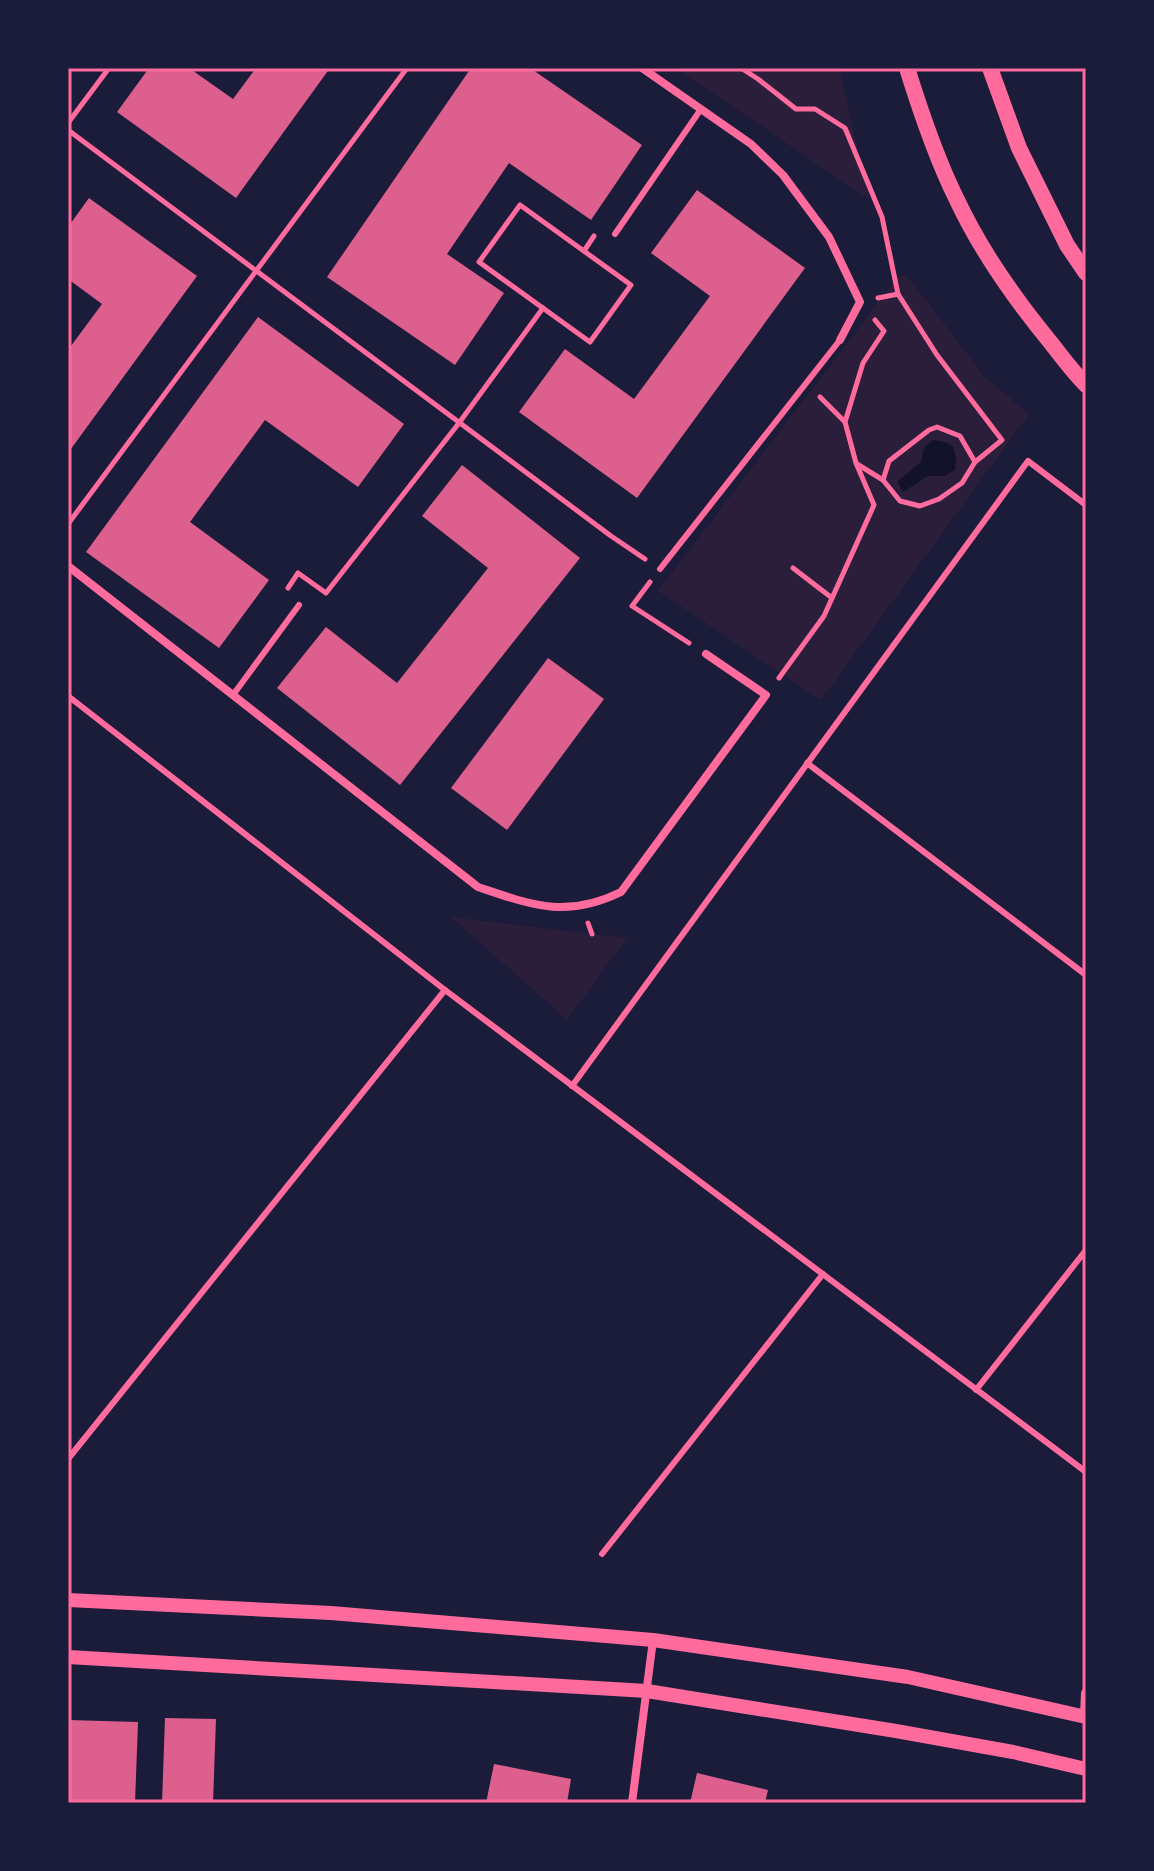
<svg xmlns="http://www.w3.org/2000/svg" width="1154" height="1871" font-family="'Varela Round',sans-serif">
<rect width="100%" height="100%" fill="#1b1b3a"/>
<!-- green -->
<g fill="#2a1e3b">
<path d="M675,68H839L869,199Z"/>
<path d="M906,274L984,376L1029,414L821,700L658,591L896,279Z"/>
<path d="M451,917L627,938L567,1020Z"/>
</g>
<!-- water -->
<path fill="#12122b" d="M933,440L945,442L953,446L956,458L955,470L945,476H928L903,492L897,482L921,462L924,448Z"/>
<!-- building -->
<g fill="#dd5f8e">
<path d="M149,68H189L233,99L256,68H330L236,198L117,112Z"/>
<path d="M471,68H530L642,145L591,220L509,163L447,254L504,293L455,365L327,277Z"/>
<path d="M697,190L805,268L637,498L519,412L565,349L634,399L710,296L651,253Z"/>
<path d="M89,198L197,276L68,453V350L102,304L68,279V227Z"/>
<path d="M258,317L404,424L358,487L265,420L190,522L269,580L219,648L86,552Z"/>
<path d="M462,465L580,558L400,785L277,688L326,627L397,683L488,568L422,516Z"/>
<path d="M548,658L604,699L507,830L451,788Z"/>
<path d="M165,1718L216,1719L213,1803H162Z"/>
<path d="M68,1720L138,1722L135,1803H68Z"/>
<path d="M494,1764L571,1779L567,1803H486Z"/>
<path d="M697,1773L768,1790L765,1803H690Z"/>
</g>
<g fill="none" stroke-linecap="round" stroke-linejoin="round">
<!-- path -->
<g stroke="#ff6b9d" stroke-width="5">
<path d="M741,68L758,79L796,109H815L845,128L882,217L898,294L937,355L1002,440L975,462"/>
<path d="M68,123L109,68"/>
<path d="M68,130L611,536L645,559"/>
<path d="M520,205L631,285L590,342L479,262Z"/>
<path d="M584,251L594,236"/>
<path d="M878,298L898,294"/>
<path d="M820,397L845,422"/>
<path d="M937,427L960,436L975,462L962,483L939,499L920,506L900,501L883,480L889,461L929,430Z"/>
<path d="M857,464L883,480"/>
<path d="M68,524L407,68"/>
<path d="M793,568L832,598"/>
<path d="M650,582L632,606L689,643"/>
<path d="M288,588L298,573L326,593L459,423L543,308"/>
<path d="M779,678L824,616L874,505L856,463L845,422L863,363L884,331L875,320"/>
<path d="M588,923L592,934"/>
</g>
<!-- service -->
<g stroke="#ff6b9d" stroke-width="6">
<path d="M615,234L701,109"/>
<path d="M660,569L840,340"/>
<path d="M233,695L299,605"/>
<path d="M68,696L445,990L1086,1472"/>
<path d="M807,763L1086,975"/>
<path d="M572,1086L1028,461L1086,505"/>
<path d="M976,1390L1086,1250"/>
<path d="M68,1459L445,990"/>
<path d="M602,1554L823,1274"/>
<path d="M1083,1716L1084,1693L1086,1689"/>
</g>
<!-- minor -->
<g stroke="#ff6b9d" stroke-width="8">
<path d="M642,68L751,144L783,175L829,237L860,302L840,340"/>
<path d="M68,566L478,887C532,905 566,919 621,892L766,695L706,654"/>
<path d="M632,1803L653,1640"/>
</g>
<!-- tertiary -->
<g stroke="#ff6b9d" stroke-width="14">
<path d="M68,1600L331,1613L653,1640L908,1677L1086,1717"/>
<path d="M68,1657L647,1691L896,1731L1013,1752L1086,1769"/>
</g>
<!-- secondary -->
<g stroke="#ff6b9d" stroke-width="16">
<path d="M907,68C921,113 936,158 957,200C981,251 1014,298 1051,343C1062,357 1073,372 1086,385"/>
<path d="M990,68L1019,148L1067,245L1086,273"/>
</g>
</g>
<!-- border -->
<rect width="1154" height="1871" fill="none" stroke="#1b1b3a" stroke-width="140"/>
<rect x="70" y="70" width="1014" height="1731" fill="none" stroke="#ff6b9d" stroke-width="3"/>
</svg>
